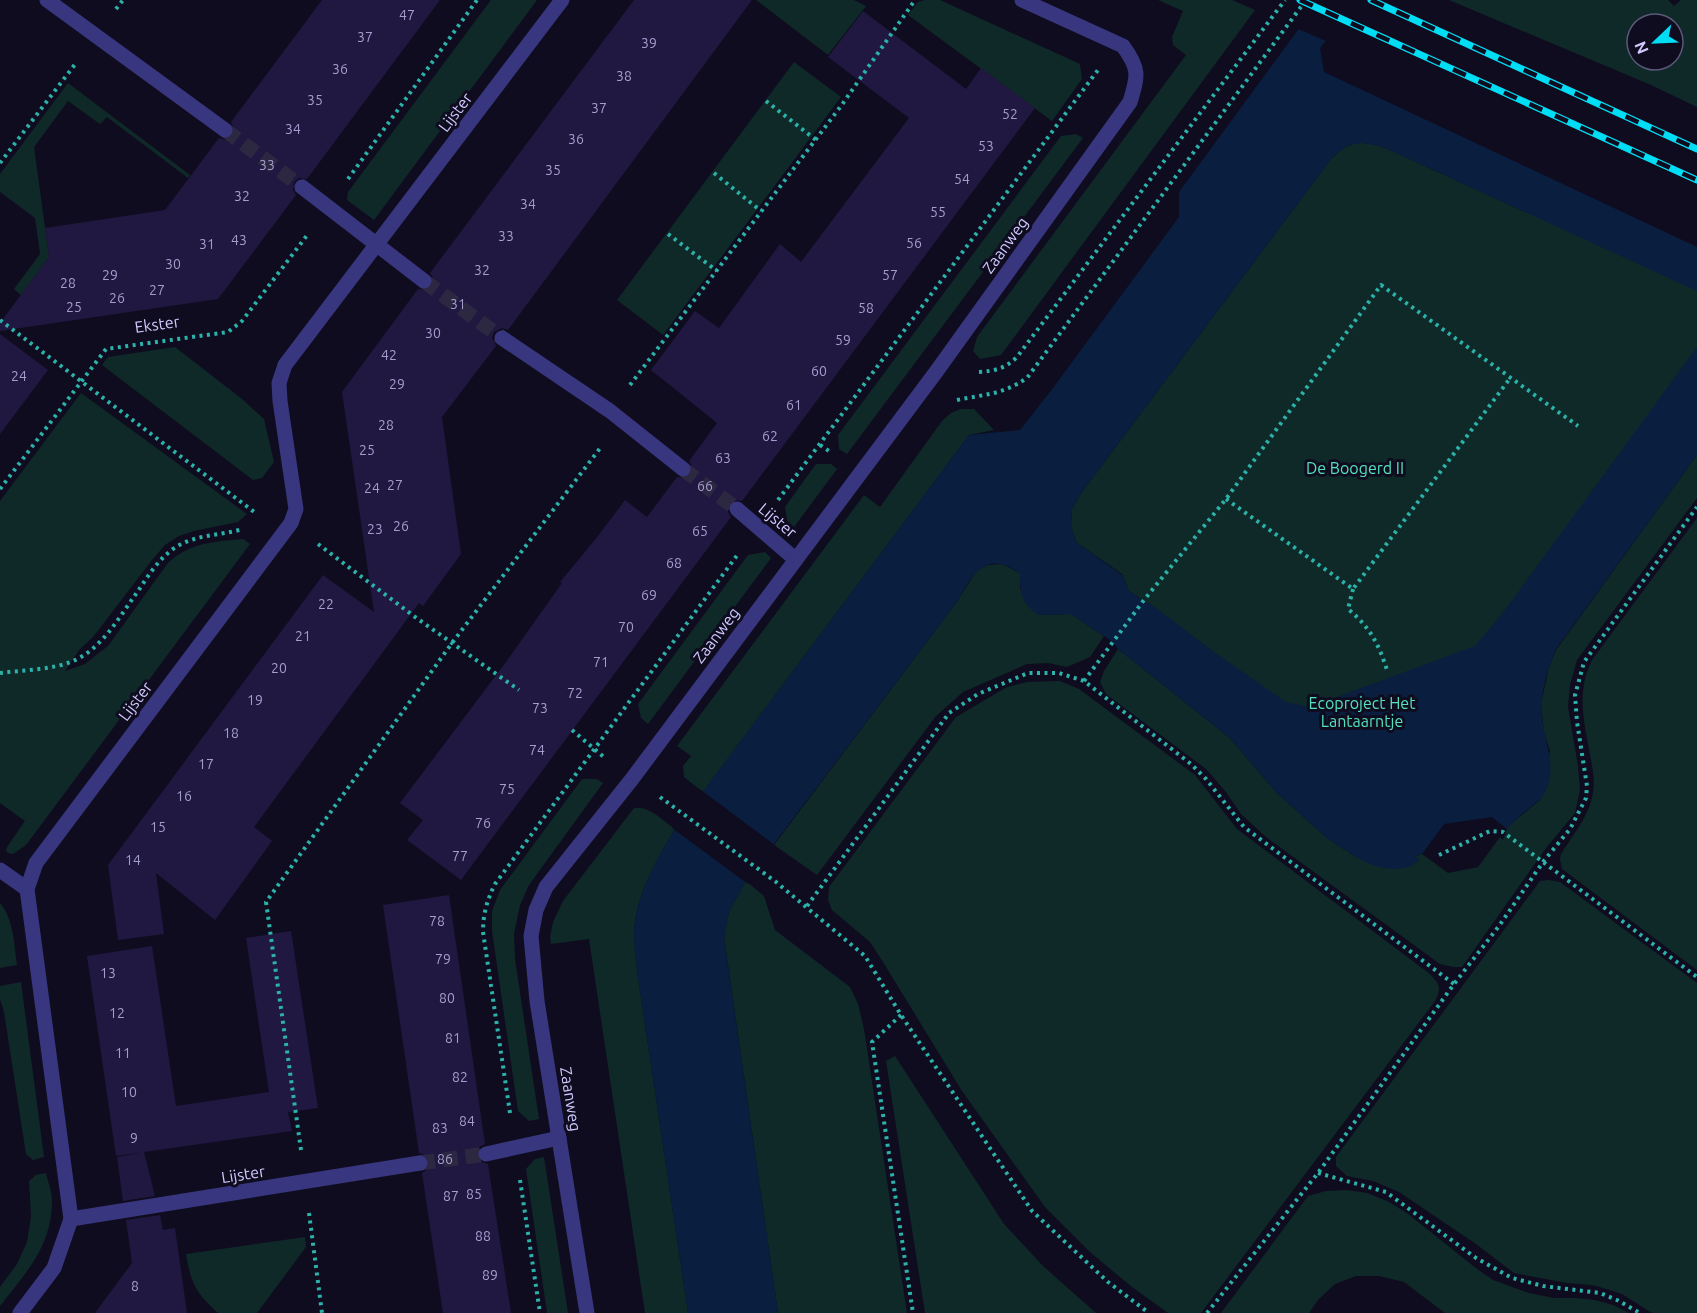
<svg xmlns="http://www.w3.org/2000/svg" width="1697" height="1313" font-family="Ubuntu,sans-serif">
<rect width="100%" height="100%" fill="#0f0c1f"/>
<!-- green -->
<g fill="#0f2928" fill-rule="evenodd">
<path d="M491,0H537L374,220L347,200L348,192Z"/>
<path d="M756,0H854L866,6L828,55Z"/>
<path d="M925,0H940L1080,64L1082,79L1052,121L908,15L918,2Z"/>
<path d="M1158,0H1232L1255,10L1001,355L980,359L973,351L977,337L1186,55L1173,45L1172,37L1183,11Z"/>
<path d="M1449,0H1668L1674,6L1681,0H1697V107L1651,85ZM1637,24H1673V60H1637Z"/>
<path d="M794,62L841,97L663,335L617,300Z"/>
<path d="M68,83L190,175L188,178L107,117L100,124L68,101L34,147L49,257L21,295L14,289L40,254L35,218L0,192V174Z"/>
<path d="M1076,134L1083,138L847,454L839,449L838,435L1061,136Z"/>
<path d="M1359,142L1381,146L1523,211L1697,279V371L1467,682L1329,747L1155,608L1129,591L1122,574L1076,542L1071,526L1072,509L1082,492L1332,158L1343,148Z"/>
<path d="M175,347L242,399L264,419L274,462L262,478L253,480L102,365L108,357Z"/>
<path d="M81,393L247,514L238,522L194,531L179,536L165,545L152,560L93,637L79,650L65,671L85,664L108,646L168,563C191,542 213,542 243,539L250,544L26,845L13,854L8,853L6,850L7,847L25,821L0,803V501Z"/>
<path d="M961,409H974L994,430L969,435L703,792L684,777L683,766L691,756L677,746L864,495L880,507L942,421L951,413Z"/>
<path d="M1697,455V498L1577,660L1570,685L1568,707L1578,766L1580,790L1575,813L1546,848L1462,967H1453L1440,964L1266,837L1241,814L1226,792L1206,769L1106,694L1100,682L1104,671L1118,649L1230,738L1276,792L1327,838L1356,857L1419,860L1415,856L1422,854L1448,873L1478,867L1500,837L1503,840L1507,829L1512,823L1540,800L1550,751L1544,733L1541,704L1549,667L1556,650Z"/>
<path d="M816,464H831L837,469L794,527L787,521L785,507Z"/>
<path d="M1697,518V970L1562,869L1560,859L1561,854C1573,835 1590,815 1593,792C1595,782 1593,771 1591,760C1585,725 1575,694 1592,660Z"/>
<path d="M765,552L771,558L648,724L641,718L638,704L748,555Z"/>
<path d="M1002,564L1020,573V589L1038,615L1071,614L1104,636L1090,657L1067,667L1048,663L1027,664L963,692L936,716L817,875L774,845L956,603L977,570L988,565Z"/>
<path d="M1060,681L1079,689L1195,775L1237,829L1430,974C1439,984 1442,987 1435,1001L1201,1313H1168L1132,1287L1091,1253L1045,1207L962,1091L883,962L870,942L832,910L828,900L829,887L956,717L1007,687L1027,682Z"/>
<path d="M582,779H597L603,783L529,885L520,905L514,934L515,959L539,1119L529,1121L518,1111L492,931V911L500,890Z"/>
<path d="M634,808C650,806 663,821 675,829C656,861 636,894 634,933C634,945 636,958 637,971L688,1313H645L589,939L551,944L550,937L553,922L563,901Z"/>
<path d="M1549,880L1560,882L1697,983V1313H1652L1622,1294L1610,1290L1592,1285L1567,1283L1514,1273L1476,1244L1399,1192L1373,1181L1347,1176L1336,1166V1157L1540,881Z"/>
<path d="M746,881L764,896L775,930L850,987L858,1004L864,1029L907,1313H778L724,937L729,911Z"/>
<path d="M0,903C14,920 14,944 17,965L0,968Z"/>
<path d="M21,982L44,1157L33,1160L26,1154L4,1012L0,999V986Z"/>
<path d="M895,1056L1004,1224L1043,1266L1096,1313H925L886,1061Z"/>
<path d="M544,1157L568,1313H547L526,1169L535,1159Z"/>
<path d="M46,1173C48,1182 52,1192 52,1200C52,1247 26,1272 0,1306V1287L17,1264L27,1242L31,1216L29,1181L36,1175Z"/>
<path d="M1347,1190L1367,1193L1387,1201L1407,1213L1477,1269L1493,1280L1529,1293L1554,1298H1575L1595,1300L1613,1305L1629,1313H1445L1404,1282L1379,1276H1356L1335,1284L1318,1300L1309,1313H1221L1308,1196L1326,1191Z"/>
<path d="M305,1237L306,1247L257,1313H218C196,1293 191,1284 186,1254Z"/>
</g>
<!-- water -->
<path fill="#0a1e40" d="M1320,0H1358L1320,48L1324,72L1697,247V291L1381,146C1357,142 1351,140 1332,158L1082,492L1072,509L1071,526L1076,542L1122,575L1129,591L1156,608L1214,652L1286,702L1310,707L1475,646L1488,631L1508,606L1697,347V455L1556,649C1547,670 1540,694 1542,717C1544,745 1559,766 1544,794C1540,801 1533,805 1527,810C1520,816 1513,822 1507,829L1492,817L1444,824L1422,854L1415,856L1419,860L1409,867L1397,869L1384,868L1372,865L1356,857L1327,838L1276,792L1230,738L1118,649L1113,642L1071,614L1038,615C1021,602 1020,594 1020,573C1015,570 1008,566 1002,564C977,559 967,586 956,603L746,881L729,911L724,938L778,1313H688L637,971C636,958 634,945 634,933C636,894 656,861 675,829L969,435L1020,430L1053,388L1179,217V192Z"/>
<!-- pier -->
<g fill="#0f0c1f">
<path d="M1316,0H1358L1326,41L1296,28Z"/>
<path d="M701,790L776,846L748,884L672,828Z"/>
</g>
<!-- building -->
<g fill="#201840">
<path d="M322,0H440L307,179L299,178L294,182L293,190L296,195L218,299L0,331V323L49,257L45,228L165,210L219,138L225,140L232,136L235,130L231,122Z"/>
<path d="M634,0H752L508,330L502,328L494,332L492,338L496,346L442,417L461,554L423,606L419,603L254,827L272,841L215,920L156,873L164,934L118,940L108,865L323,575L374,612L342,392L418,289L427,290L432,286L433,278L430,273Z"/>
<path d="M863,11L966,89L981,68L1035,108L742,501L734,500L729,503L728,512L731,517L461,880L407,840L423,820L400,803L506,662L562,583L560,582L598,536L625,500L647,517L677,477L686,478L691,475L692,466L689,461L717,423L651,370L695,311L719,328L780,244L801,262L909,118L828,57Z"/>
<path d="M0,334L48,370L0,434Z"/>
<path d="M449,895L484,1137L485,1144L479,1147L476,1155L479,1161L488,1164L511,1313H443L422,1173L427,1170L430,1162L427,1156L419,1153L383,905Z"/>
<path d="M291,931L318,1108L288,1112L292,1131L144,1152L155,1196L123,1201L117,1157L140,1153L116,1156L87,956L152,946L176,1106L269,1092L246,938Z"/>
<path d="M160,1215L163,1230L175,1228L187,1313H95L132,1263L126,1220Z"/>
</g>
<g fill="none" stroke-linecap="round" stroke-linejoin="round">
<!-- minor-tunnel -->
<g stroke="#2c2841" stroke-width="15" stroke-dasharray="15 8" stroke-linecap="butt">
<path d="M225,130L302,187"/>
<path d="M424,281L502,338"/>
<path d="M683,469L737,509"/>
<path d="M420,1163L486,1154"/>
</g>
<!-- path -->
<g stroke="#2bb2aa" stroke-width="4" stroke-dasharray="3 4.5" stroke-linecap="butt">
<path d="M116,9L123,0"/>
<path d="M766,101L816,140"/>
<path d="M0,163L76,63"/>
<path d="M714,173L761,211"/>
<path d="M348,179L477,0"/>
<path d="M668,234L717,271"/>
<path d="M0,320L257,514"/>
<path d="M979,372C995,371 1006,368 1017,357L1285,0"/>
<path d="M630,385L841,106L915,0"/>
<path d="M957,400C985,394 1002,395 1027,378L1306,0"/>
<path d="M820,445L832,453"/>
<path d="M0,489L106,349L228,332L242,321L308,234"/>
<path d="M1226,499L1353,589L1511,377"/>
<path d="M778,500L1098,70"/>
<path d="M318,544L415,617L519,690"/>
<path d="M1353,589L1348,609C1371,628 1379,645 1388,673"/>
<path d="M0,673C23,670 51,670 73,661C102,649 120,616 138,591C148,576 158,560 173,549C194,534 219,536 243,529"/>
<path d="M1084,681L1144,600L1226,499L1381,285L1578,426"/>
<path d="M572,730L605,758"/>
<path d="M660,797L776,882L865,956L901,1015L1032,1211L1108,1282L1149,1313"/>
<path d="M1439,855L1490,831L1503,832L1697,977"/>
<path d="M807,906L949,713L978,694L1028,673H1059L1084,681L1191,764L1206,779L1244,827L1454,984"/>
<path d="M901,1015L872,1042L913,1313"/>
<path d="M510,1113L483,932C483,914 487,900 495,884L738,554"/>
<path d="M301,1150L266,902L452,643L601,447"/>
<path d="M1318,1173L1386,1192L1476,1258L1512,1278L1543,1286L1600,1293L1617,1300L1640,1313"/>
<path d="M520,1180L540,1313"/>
<path d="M309,1213L322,1313"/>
<path d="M1207,1313L1318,1173L1454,984L1499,926L1543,862L1570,829L1586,798L1587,786L1577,722L1575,695L1584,662L1697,507"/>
</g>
<!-- minor -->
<g stroke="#38367f" stroke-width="15">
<path d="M47,0L225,130"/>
<path d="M302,187L424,281"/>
<path d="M502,338L610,411L683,469"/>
<path d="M737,509L795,559"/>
<path d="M0,870L27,889"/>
<path d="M486,1154L559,1138"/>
<path d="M71,1219L420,1163"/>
<path d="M20,1313L54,1268L71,1219L27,889L36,863L291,523L296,509L280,401L279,383L285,365L562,0"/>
<path d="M587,1313L537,1001L531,936L536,910L546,887L632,779L936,372L1130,102C1138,76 1140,69 1123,46L1022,0"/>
</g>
<defs>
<g id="rail">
<path d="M1300,0L1697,180"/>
<path d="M1371,0L1697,149"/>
</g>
</defs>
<!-- rail casing -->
<use href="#rail" stroke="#00ddf5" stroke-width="7"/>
<!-- rail -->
<use href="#rail" stroke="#0f0c1f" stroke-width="4.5" stroke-dasharray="14" stroke-linecap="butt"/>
</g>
<g text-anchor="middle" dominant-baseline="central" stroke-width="6" stroke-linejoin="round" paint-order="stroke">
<!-- number labels -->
<g font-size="14" fill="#a49ecf">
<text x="407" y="15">47</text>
<text x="365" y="37">37</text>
<text x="649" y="43">39</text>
<text x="340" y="69">36</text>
<text x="624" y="76">38</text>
<text x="315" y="100">35</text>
<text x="599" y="108">37</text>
<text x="1010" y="114">52</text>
<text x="293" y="129">34</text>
<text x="576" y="139">36</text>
<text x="986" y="146">53</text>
<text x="267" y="165">33</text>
<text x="553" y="170">35</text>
<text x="962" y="179">54</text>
<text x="242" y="196">32</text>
<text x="528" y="204">34</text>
<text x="938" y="212">55</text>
<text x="506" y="236">33</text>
<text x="239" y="240">43</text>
<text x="914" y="243">56</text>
<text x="207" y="244">31</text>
<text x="173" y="264">30</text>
<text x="482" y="270">32</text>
<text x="110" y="275">29</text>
<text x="890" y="275">57</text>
<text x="68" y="283">28</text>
<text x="157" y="290">27</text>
<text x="117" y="298">26</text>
<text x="458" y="304">31</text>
<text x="74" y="307">25</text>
<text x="866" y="308">58</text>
<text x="433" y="333">30</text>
<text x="843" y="340">59</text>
<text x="389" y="355">42</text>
<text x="819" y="371">60</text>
<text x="19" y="376">24</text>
<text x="397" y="384">29</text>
<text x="794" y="405">61</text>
<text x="386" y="425">28</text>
<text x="770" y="436">62</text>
<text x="367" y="450">25</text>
<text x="723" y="458">63</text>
<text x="395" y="485">27</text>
<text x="705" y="486">66</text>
<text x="372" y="488">24</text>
<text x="401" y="526">26</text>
<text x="375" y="529">23</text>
<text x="700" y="531">65</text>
<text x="674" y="563">68</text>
<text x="649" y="595">69</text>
<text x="326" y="604">22</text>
<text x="626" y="627">70</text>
<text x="303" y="636">21</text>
<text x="601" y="662">71</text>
<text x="279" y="668">20</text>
<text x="575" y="693">72</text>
<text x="255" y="700">19</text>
<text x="540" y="708">73</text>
<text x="231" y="733">18</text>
<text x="537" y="750">74</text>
<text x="206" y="764">17</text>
<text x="507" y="789">75</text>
<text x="184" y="796">16</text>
<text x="483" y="823">76</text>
<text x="158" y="827">15</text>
<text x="460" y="856">77</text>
<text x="133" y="860">14</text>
<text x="437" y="921">78</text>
<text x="443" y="959">79</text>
<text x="108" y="973">13</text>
<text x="447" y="998">80</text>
<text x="117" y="1013">12</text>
<text x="453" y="1038">81</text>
<text x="123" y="1053">11</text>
<text x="460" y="1077">82</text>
<text x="129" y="1092">10</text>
<text x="467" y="1121">84</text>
<text x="440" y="1128">83</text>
<text x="134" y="1138">9</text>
<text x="445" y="1159">86</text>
<text x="474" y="1194">85</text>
<text x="451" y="1196">87</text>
<text x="483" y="1236">88</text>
<text x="490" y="1275">89</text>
<text x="135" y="1286">8</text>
</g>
<!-- street labels -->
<g font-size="16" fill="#d0caff" stroke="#0f0c1f">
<text transform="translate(455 112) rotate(-53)">Lijster</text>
<text transform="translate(1005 245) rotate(-54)">Zaanweg</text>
<text transform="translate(157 324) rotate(-8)">Ekster</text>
<text transform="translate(778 520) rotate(40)">Lijster</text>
<text transform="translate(716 635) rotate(-53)">Zaanweg</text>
<text transform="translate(135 701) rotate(-53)">Lijster</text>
<text transform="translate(571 1099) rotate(81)">Zaanweg</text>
<text transform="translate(243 1174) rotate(-9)">Lijster</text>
</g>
<!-- park labels -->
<g font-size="16" fill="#54e1bd" stroke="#0f0c1f">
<text x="1355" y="468">De Boogerd II</text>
<text x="1362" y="703">Ecoproject Het<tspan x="1362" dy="18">Lantaarntje</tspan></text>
</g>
</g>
<!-- north arrow -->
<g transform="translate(1655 42) rotate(247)"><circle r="28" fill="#0f0c1f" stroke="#5c5879" stroke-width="1.5"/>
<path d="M0-4.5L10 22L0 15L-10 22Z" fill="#00ddf5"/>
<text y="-9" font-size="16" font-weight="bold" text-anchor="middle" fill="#d0caff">N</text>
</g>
</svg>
